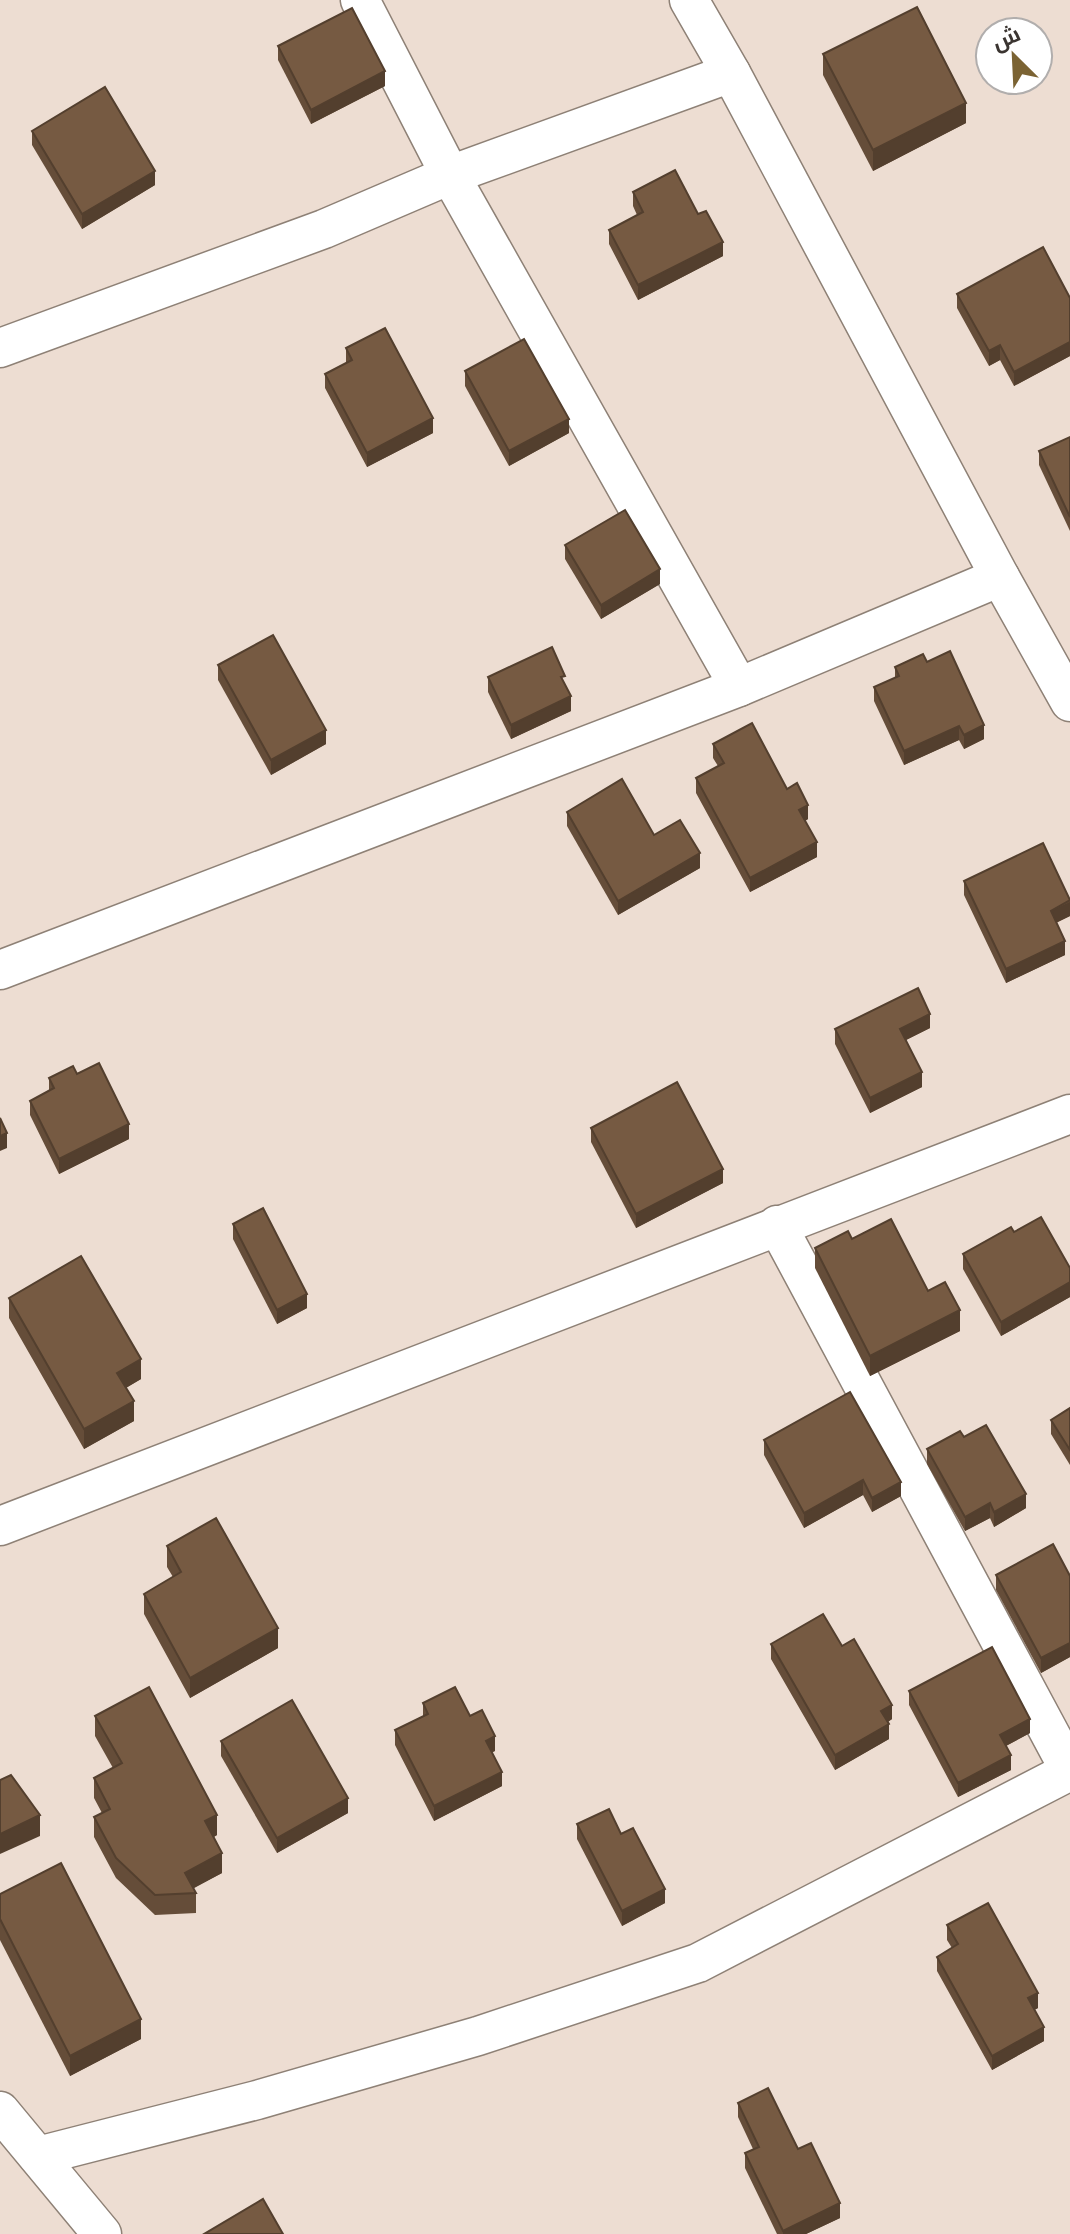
<svg xmlns="http://www.w3.org/2000/svg" width="1070" height="2234" font-family="'Space Grotesk',Cairo,sans-serif">
<rect width="100%" height="100%" fill="#edddd2"/>
<g fill="none" stroke-linecap="round" stroke-linejoin="round">
<defs>
<g id="minor">
<path d="M360,0L450,175L739,687"/>
<path d="M689,0L731,73L1000,577L1070,702"/>
<path d="M0,348L324,229L450,175L731,73"/>
<path d="M0,970L739,687L1000,577"/>
<path d="M777,1225L1070,1771"/>
<path d="M0,1526L1070,1114"/>
<path d="M0,2111L102,2234"/>
<path d="M38,2156L257,2100L478,2036L698,1963L1070,1771"/>
</g>
</defs>
<!-- minor casing -->
<use href="#minor" stroke="#8e8176" stroke-width="41"/>
<!-- minor -->
<use href="#minor" stroke="#fff" stroke-width="38"/>
</g>
<!-- wall -->
<g fill="#654d39">
<path d="M278,46L385,86L311,124L278,60Z"/>
<path d="M823,54L966,123L873,171L823,75Z"/>
<path d="M32,131L155,185L82,229L32,145Z"/>
<path d="M633,192L698,214L723,256L638,300L609,244V230L637,215L633,206Z"/>
<path d="M957,294L1070,298V356L1014,386L1000,360L989,366L957,308Z"/>
<path d="M346,348L433,433L367,467L325,388V374L346,363Z"/>
<path d="M465,371L569,433L509,466L465,386Z"/>
<path d="M1070,437V531L1039,465V451Z"/>
<path d="M565,545L660,584L601,619L565,559Z"/>
<path d="M927,662L984,739L964,749L959,740L904,765L874,701V687L895,678V667Z"/>
<path d="M218,665L326,744L271,775L218,680Z"/>
<path d="M488,677L565,685L571,711L511,739L488,692Z"/>
<path d="M713,744L787,789L808,819L805,821L817,857L750,892L696,793V778L718,766L713,758Z"/>
<path d="M567,812L654,835L700,868L618,915L567,826Z"/>
<path d="M964,881L1070,900V916L1056,923L1065,955L1006,983L964,895Z"/>
<path d="M930,1028L906,1040L922,1087L870,1113L835,1044V1029Z"/>
<path d="M77,1074L129,1139L59,1174L30,1115V1101L49,1091V1078Z"/>
<path d="M591,1128L723,1183L636,1228L591,1142Z"/>
<path d="M233,1224L307,1308L277,1324L233,1239Z"/>
<path d="M852,1239L928,1291L960,1331L870,1376L815,1268V1248Z"/>
<path d="M963,1254L1070,1268V1297L1001,1336L963,1269Z"/>
<path d="M9,1298L141,1379L126,1388L134,1421L84,1449L9,1318Z"/>
<path d="M1070,1408V1465L1051,1434V1420Z"/>
<path d="M964,1437L1026,1508L994,1527L990,1518L965,1531L927,1464V1449Z"/>
<path d="M764,1440L901,1496L872,1512L863,1495L804,1528L764,1455Z"/>
<path d="M167,1546L278,1648L190,1698L144,1614V1594L173,1577L167,1567Z"/>
<path d="M996,1575L1070,1576V1657L1041,1673L996,1590Z"/>
<path d="M771,1644L842,1646L892,1719L888,1722L889,1739L835,1770L771,1659Z"/>
<path d="M909,1691L1030,1733L1006,1746L1011,1770L958,1797L909,1705Z"/>
<path d="M423,1703L470,1716L495,1751L492,1752L502,1786L434,1821L395,1745V1730L423,1716Z"/>
<path d="M95,1716L217,1835L214,1837L222,1873L193,1888L196,1893V1913L155,1915L116,1878L94,1837V1817L102,1813L94,1798V1778L113,1768L95,1736Z"/>
<path d="M221,1741L348,1813L277,1853L221,1756Z"/>
<path d="M577,1824L621,1834L665,1903L622,1926L577,1839Z"/>
<path d="M0,1894L141,2039L70,2076L0,1940Z"/>
<path d="M947,1925L1038,2008L1034,2010L1044,2041L992,2070L937,1971V1957L952,1948L947,1940Z"/>
<path d="M738,2103L798,2149L840,2218L806,2234H777L745,2168V2153L753,2149L738,2117Z"/>
</g>
<!-- shaded-wall -->
<g fill="#533f2e">
<path d="M385,71V86L311,124V110Z"/>
<path d="M966,103V123L873,171V150Z"/>
<path d="M155,171V185L82,229V214Z"/>
<path d="M723,242V256L638,300V285Z"/>
<path d="M1070,342V356L1014,386V372Z"/>
<path d="M1000,345V360L989,366V351Z"/>
<path d="M433,418V433L367,467V453Z"/>
<path d="M569,419V433L509,466V451Z"/>
<path d="M660,569V584L601,619V605Z"/>
<path d="M571,696V711L511,739V725Z"/>
<path d="M984,725V739L964,749V735Z"/>
<path d="M959,726V740L904,765V751Z"/>
<path d="M326,730V744L271,775V760Z"/>
<path d="M808,805V819L799,824V810Z"/>
<path d="M817,842V857L750,892V878Z"/>
<path d="M700,853V868L618,915V901Z"/>
<path d="M1070,902V916L1051,925V911Z"/>
<path d="M1065,941V955L1006,983V969Z"/>
<path d="M930,1014V1028L900,1043V1029Z"/>
<path d="M922,1072V1087L870,1113V1098Z"/>
<path d="M129,1124V1139L59,1174V1159Z"/>
<path d="M7,1133V1148L0,1151V1136Z"/>
<path d="M723,1169V1183L636,1228V1214Z"/>
<path d="M1070,1282V1297L1001,1336V1322Z"/>
<path d="M307,1294V1308L277,1324V1310Z"/>
<path d="M960,1310V1331L870,1376V1356Z"/>
<path d="M141,1359V1379L117,1393V1373Z"/>
<path d="M134,1401V1421L84,1449V1429Z"/>
<path d="M863,1480V1495L804,1528V1513Z"/>
<path d="M901,1482V1496L872,1512V1498Z"/>
<path d="M1026,1494V1508L994,1527V1512Z"/>
<path d="M990,1503V1518L965,1531V1517Z"/>
<path d="M278,1628V1648L190,1698V1678Z"/>
<path d="M1070,1643V1657L1041,1673V1658Z"/>
<path d="M892,1705V1719L881,1726V1711Z"/>
<path d="M1030,1719V1733L1000,1749V1735Z"/>
<path d="M889,1724V1739L835,1770V1755Z"/>
<path d="M495,1736V1751L486,1755V1741Z"/>
<path d="M1011,1755V1770L958,1797V1783Z"/>
<path d="M502,1772V1786L434,1821V1806Z"/>
<path d="M348,1798V1813L277,1853V1838Z"/>
<path d="M40,1815V1836L0,1854V1834Z"/>
<path d="M217,1815V1835L205,1841V1821Z"/>
<path d="M222,1853V1873L185,1893V1873Z"/>
<path d="M665,1889V1903L622,1926V1911Z"/>
<path d="M1038,1993V2008L1028,2013V1998Z"/>
<path d="M141,2019V2039L70,2076V2056Z"/>
<path d="M1044,2027V2041L992,2070V2056Z"/>
<path d="M840,2203V2218L806,2234H783V2231Z"/>
</g>
<!-- building -->
<g fill="#765a42" stroke="#533f2e" stroke-width="2">
<path d="M917,7L966,103L873,150L823,54Z"/>
<path d="M352,8L385,71L311,110L278,46Z"/>
<path d="M105,87L155,171L82,214L32,131Z"/>
<path d="M675,170L698,214L706,211L723,242L638,285L609,230L643,212L633,192Z"/>
<path d="M1043,247L1070,298V342L1014,372L1000,345L989,351L957,294Z"/>
<path d="M385,328L433,418L367,453L325,374L352,360L346,348Z"/>
<path d="M524,339L569,419L509,451L465,371Z"/>
<path d="M1070,437V517L1039,451Z"/>
<path d="M625,510L660,569L601,605L565,545Z"/>
<path d="M273,635L326,730L271,760L218,665Z"/>
<path d="M552,647L565,676L561,677L571,696L511,725L488,677Z"/>
<path d="M950,651L984,725L964,735L959,726L904,751L874,687L899,676L895,667L923,654L927,662Z"/>
<path d="M752,723L787,789L797,783L808,805L799,810L817,842L750,878L696,778L724,763L713,744Z"/>
<path d="M622,779L654,835L680,820L700,853L618,901L567,812Z"/>
<path d="M1043,843L1070,900L1051,911L1065,941L1006,969L964,881Z"/>
<path d="M918,988L930,1014L900,1029L922,1072L870,1098L835,1029Z"/>
<path d="M99,1063L129,1124L59,1159L30,1101L54,1088L49,1078L73,1066L77,1074Z"/>
<path d="M677,1082L723,1169L636,1214L591,1128Z"/>
<path d="M0,1118L7,1133L0,1136Z"/>
<path d="M263,1208L307,1294L277,1310L233,1224Z"/>
<path d="M1041,1217L1070,1268V1282L1001,1322L963,1254L1011,1227L1014,1232Z"/>
<path d="M891,1219L928,1291L945,1282L960,1310L870,1356L815,1248L848,1231L852,1239Z"/>
<path d="M81,1256L141,1359L117,1373L134,1401L84,1429L9,1298Z"/>
<path d="M850,1392L901,1482L872,1498L863,1480L804,1513L764,1440Z"/>
<path d="M1070,1408V1450L1051,1420Z"/>
<path d="M986,1425L1026,1494L994,1512L990,1503L965,1517L927,1449L960,1431L964,1437Z"/>
<path d="M216,1518L278,1628L190,1678L144,1594L181,1572L167,1546Z"/>
<path d="M1053,1544L1070,1576V1643L1041,1658L996,1575Z"/>
<path d="M823,1614L842,1646L854,1639L892,1705L881,1711L889,1724L835,1755L771,1644Z"/>
<path d="M992,1647L1030,1719L1000,1735L1011,1755L958,1783L909,1691Z"/>
<path d="M149,1687L217,1815L205,1821L222,1853L185,1873L196,1893L155,1895L116,1858L94,1817L110,1809L94,1778L122,1763L95,1716Z"/>
<path d="M455,1687L470,1716L482,1710L495,1736L486,1741L502,1772L434,1806L395,1730L428,1714L423,1703Z"/>
<path d="M292,1700L348,1798L277,1838L221,1741Z"/>
<path d="M11,1775L40,1815L0,1834V1780Z"/>
<path d="M609,1809L621,1834L633,1828L665,1889L622,1911L577,1824Z"/>
<path d="M61,1863L141,2019L70,2056L0,1919V1894Z"/>
<path d="M988,1903L1038,1993L1028,1998L1044,2027L992,2056L937,1957L958,1944L947,1925Z"/>
<path d="M768,2088L798,2149L811,2143L840,2203L783,2231L745,2153L759,2147L738,2103Z"/>
<path d="M263,2199L283,2234H204Z"/>
</g>
<!-- north arrow -->
<g transform="translate(1014 56) rotate(336)"><circle r="38" fill="#ffffff" stroke="#b1aead" stroke-width="2"/>
<path d="M0-6L14 30L0 20L-14 30Z" fill="#7b6333"/>
<text y="-12" font-size="22" font-weight="bold" text-anchor="middle" fill="#3b3531">ش</text>
</g>
</svg>
